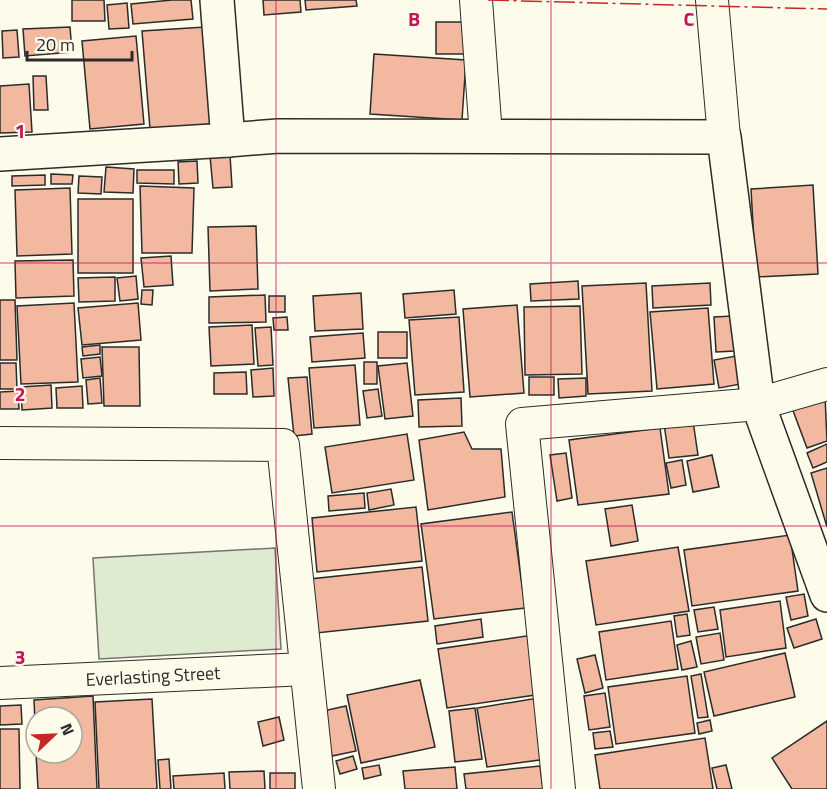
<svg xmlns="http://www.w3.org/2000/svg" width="827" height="789" font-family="'Titillium Web',sans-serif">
<rect width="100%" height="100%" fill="#fdfbea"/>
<!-- green -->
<path fill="#deebd1" stroke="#74746e" stroke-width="1.5" d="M275,548L281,649L99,659L93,558Z"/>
<!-- building -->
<g fill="#f2b8a0" stroke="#2b2b2b" stroke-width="1.5">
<path d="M72,0H104L105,21H72Z"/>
<path d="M172,0H191L193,19L133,24L131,4Z"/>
<path d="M263,0H300L301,12L264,15Z"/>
<path d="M305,0H356L357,6L306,10Z"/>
<path d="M127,3L129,28L109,29L107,5Z"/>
<path d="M436,22H463L464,54H436Z"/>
<path d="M70,27L72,52L25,56L23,29Z"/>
<path d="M205,27L212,124L150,129L142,31Z"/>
<path d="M17,30L19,57L3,58L2,31Z"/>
<path d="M136,36L144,124L90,129L82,41Z"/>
<path d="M374,54L466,60L462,120L370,114Z"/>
<path d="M33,76H46L48,110H34Z"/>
<path d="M29,84L32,132L0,133V86Z"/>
<path d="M230,155L232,187L213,188L210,156Z"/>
<path d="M197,161L198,183L179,184L178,162Z"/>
<path d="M106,167L134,169L133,193L104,192Z"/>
<path d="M137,170H174V184L137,183Z"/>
<path d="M51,174L73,175L72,184H51Z"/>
<path d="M45,175V185L12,186V176Z"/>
<path d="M79,176L102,177L101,194L78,193Z"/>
<path d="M813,185L818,274L756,277L751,189Z"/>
<path d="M140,186L194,188L192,253H142Z"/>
<path d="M70,188L72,254L17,256L15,190Z"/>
<rect x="78" y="199" width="55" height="74"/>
<path d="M256,226L258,289L210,291L208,227Z"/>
<path d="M171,256L173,285L144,287L141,258Z"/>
<path d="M73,260L74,296L16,298L15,261Z"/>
<path d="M136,276L138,299L120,301L117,278Z"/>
<path d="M115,277V301L79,302L78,278Z"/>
<path d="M578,281L579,299L531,301L530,284Z"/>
<path d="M646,283L652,391L588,394L582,286Z"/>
<path d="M710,283L711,305L653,308L652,286Z"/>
<path d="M142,290H153L152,305L141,304Z"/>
<path d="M454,290L456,314L405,318L403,294Z"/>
<path d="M361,293L363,329L315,331L313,296Z"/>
<path d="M265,295L266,322L209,323V297Z"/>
<rect x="269" y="296" width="16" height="16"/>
<path d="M0,300H15L17,360H0Z"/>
<path d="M74,303L78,382L21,384L17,306Z"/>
<path d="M138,303L141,340L82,345L78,308Z"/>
<path d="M517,305L524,393L470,397L463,309Z"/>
<path d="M580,306L582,374L525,375L524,307Z"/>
<path d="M708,308L714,384L657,389L650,312Z"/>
<path d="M733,316L735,351L716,352L714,317Z"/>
<path d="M287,317L288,330H274L273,318Z"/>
<path d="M459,317L464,392L415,395L409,320Z"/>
<path d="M252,325L254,364L211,366L209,327Z"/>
<path d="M271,327L273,365L258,366L255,328Z"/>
<rect x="378" y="332" width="29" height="26"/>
<path d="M363,333L365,358L312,362L310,337Z"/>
<path d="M100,345V354L83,356L82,347Z"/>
<path d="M102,347H139L140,406H104Z"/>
<path d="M736,356L741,384L719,388L714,360Z"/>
<path d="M100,357L102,376L83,378L81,359Z"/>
<rect x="364" y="362" width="13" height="22"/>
<path d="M0,363H16L17,389H0Z"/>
<path d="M407,363L413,416L385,419L378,366Z"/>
<path d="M355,365L360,425L314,428L309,368Z"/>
<path d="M273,368L274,396L253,397L251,370Z"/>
<path d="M246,372L247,394H214V373Z"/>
<path d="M307,377L312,434L294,436L288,378Z"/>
<rect x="529" y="377" width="25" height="18"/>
<path d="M100,378L102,403L88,404L86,380Z"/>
<path d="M586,378V396L559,398L558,379Z"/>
<path d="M51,385L52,408L22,410L21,387Z"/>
<path d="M82,386L83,408H57L56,388Z"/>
<path d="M378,389L382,416L367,418L363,391Z"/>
<path d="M18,391L19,409H0V392Z"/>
<path d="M825,396L827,441L807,448L792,408Z"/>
<path d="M461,398L462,426L419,427L418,400Z"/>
<path d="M693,421L698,455L669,458L664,424Z"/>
<path d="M660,428L669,494L578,505L569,440Z"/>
<path d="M464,432L472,449H501L505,497L428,510L419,440Z"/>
<path d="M407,434L414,480L332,493L325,447Z"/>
<path d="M827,444V462L813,468L807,453Z"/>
<path d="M566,453L572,498L557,501L550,455Z"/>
<path d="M712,455L719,487L693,492L687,461Z"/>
<path d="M682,460L686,485L671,488L666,463Z"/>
<path d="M827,468V527L811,473Z"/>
<path d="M391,489L394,505L369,510L367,493Z"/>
<path d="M364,493L365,508L329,511L328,496Z"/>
<path d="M632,505L638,541L611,546L605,509Z"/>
<path d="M416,507L422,561L317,572L312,518Z"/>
<path d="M512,512L525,608L434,619L421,524Z"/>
<path d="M790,535L798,591L692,606L684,550Z"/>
<path d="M678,547L689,611L596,625L586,561Z"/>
<path d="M422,567L428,621L316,633L310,579Z"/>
<path d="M804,594L808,616L791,620L786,597Z"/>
<path d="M780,601L786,648L726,657L720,610Z"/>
<path d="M714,607L718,629L698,632L694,610Z"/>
<path d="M687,614L690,635L677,637L674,616Z"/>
<path d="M481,619L483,637L437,644L435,626Z"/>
<path d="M816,619L822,639L794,648L787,628Z"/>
<path d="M671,621L678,669L606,680L599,632Z"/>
<path d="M720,633L724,660L701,664L696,637Z"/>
<path d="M533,635L542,694L447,708L438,649Z"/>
<path d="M691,641L697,667L682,670L677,645Z"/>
<path d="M785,653L795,697L714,716L704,672Z"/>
<path d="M595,655L603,688L585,693L577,659Z"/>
<path d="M701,674L708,717L698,718L691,676Z"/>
<path d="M687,676L695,733L616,744L608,687Z"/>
<path d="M420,680L435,747L361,763L347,695Z"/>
<path d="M605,693L610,727L589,730L584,696Z"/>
<path d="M93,696L97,789H38L36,753H72V717H36V745L34,700Z"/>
<path d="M538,698L547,759L487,767L477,708Z"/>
<path d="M152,699L157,789H99L95,702Z"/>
<path d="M21,705L22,724L0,725V706Z"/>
<path d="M346,706L356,751L332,756L323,711Z"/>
<path d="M475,708L482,759L455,762L449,711Z"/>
<path d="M279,717L284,740L263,746L258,722Z"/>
<path d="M710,720L712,731L699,734L697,723Z"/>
<path d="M827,721V789H792L772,758Z"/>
<path d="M0,729H19L20,789H0Z"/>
<path d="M610,731L613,747L595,749L593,733Z"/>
<path d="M705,738L713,789H600L595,755Z"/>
<path d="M353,756L357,769L340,774L336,761Z"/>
<path d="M169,759L171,789H160L158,760Z"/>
<path d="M379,765L381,775L364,779L362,768Z"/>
<path d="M726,765L732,789H717L712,768Z"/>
<path d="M540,766L543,789H466L464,774Z"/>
<path d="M455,767L457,789H405L403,771Z"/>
<path d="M264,771L265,789H230L229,772Z"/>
<path d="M224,773L225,789H174L173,776Z"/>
<rect x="270" y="773" width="25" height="16"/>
</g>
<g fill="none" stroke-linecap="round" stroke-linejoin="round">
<defs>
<g id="minor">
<path d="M476,0L486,136"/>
<path d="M712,0L724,137"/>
<path d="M0,443L283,445L319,789"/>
<path d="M0,683L306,669"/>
<path d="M559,789L522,424L758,404L827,384"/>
</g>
<g id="tertiary">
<path d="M228,140L278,136L724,137L758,404L827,595"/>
<path d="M0,154L228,140L217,0"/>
</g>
</defs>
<!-- minor casing -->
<use href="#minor" stroke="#2b2b2b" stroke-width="34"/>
<!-- tertiary casing -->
<use href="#tertiary" stroke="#2b2b2b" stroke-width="36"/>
<!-- minor -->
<use href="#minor" stroke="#fdfbea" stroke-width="32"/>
<!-- tertiary -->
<use href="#tertiary" stroke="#fdfbea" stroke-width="33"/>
<!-- power -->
<path stroke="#c62828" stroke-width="1.5" stroke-dasharray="21 4.5 3 4.5" stroke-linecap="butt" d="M488,0L827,9"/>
</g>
<!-- grid -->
<path fill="none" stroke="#c2185b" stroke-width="1.5" stroke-opacity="0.55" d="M276,0V789M551,0V789M0,263H827M0,526H827"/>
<g text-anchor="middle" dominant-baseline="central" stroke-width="4.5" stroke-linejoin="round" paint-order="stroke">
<!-- street labels -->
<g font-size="18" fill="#2b2b2b" stroke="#fdfbea">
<text transform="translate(153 676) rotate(-3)">Everlasting Street</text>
</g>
</g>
<g font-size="20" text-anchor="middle" font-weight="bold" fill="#c2185b" stroke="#fdfbea" stroke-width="4.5" stroke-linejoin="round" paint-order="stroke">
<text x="414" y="26">B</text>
<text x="689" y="26">C</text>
<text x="20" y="138">1</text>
<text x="20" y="401">2</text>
<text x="20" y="664">3</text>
</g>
<!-- north arrow -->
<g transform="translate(54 735) rotate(67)"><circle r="28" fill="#fdfbea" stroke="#a9a89e" stroke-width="1.5"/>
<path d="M0-4.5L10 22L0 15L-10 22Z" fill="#c62828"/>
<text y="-9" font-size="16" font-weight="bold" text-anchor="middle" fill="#2b2b2b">N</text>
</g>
<!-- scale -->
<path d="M27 51v9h105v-9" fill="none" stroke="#2b2b2b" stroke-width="3"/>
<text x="36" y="51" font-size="18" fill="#2b2b2b" stroke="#fdfbea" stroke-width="4.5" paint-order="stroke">20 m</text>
</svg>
